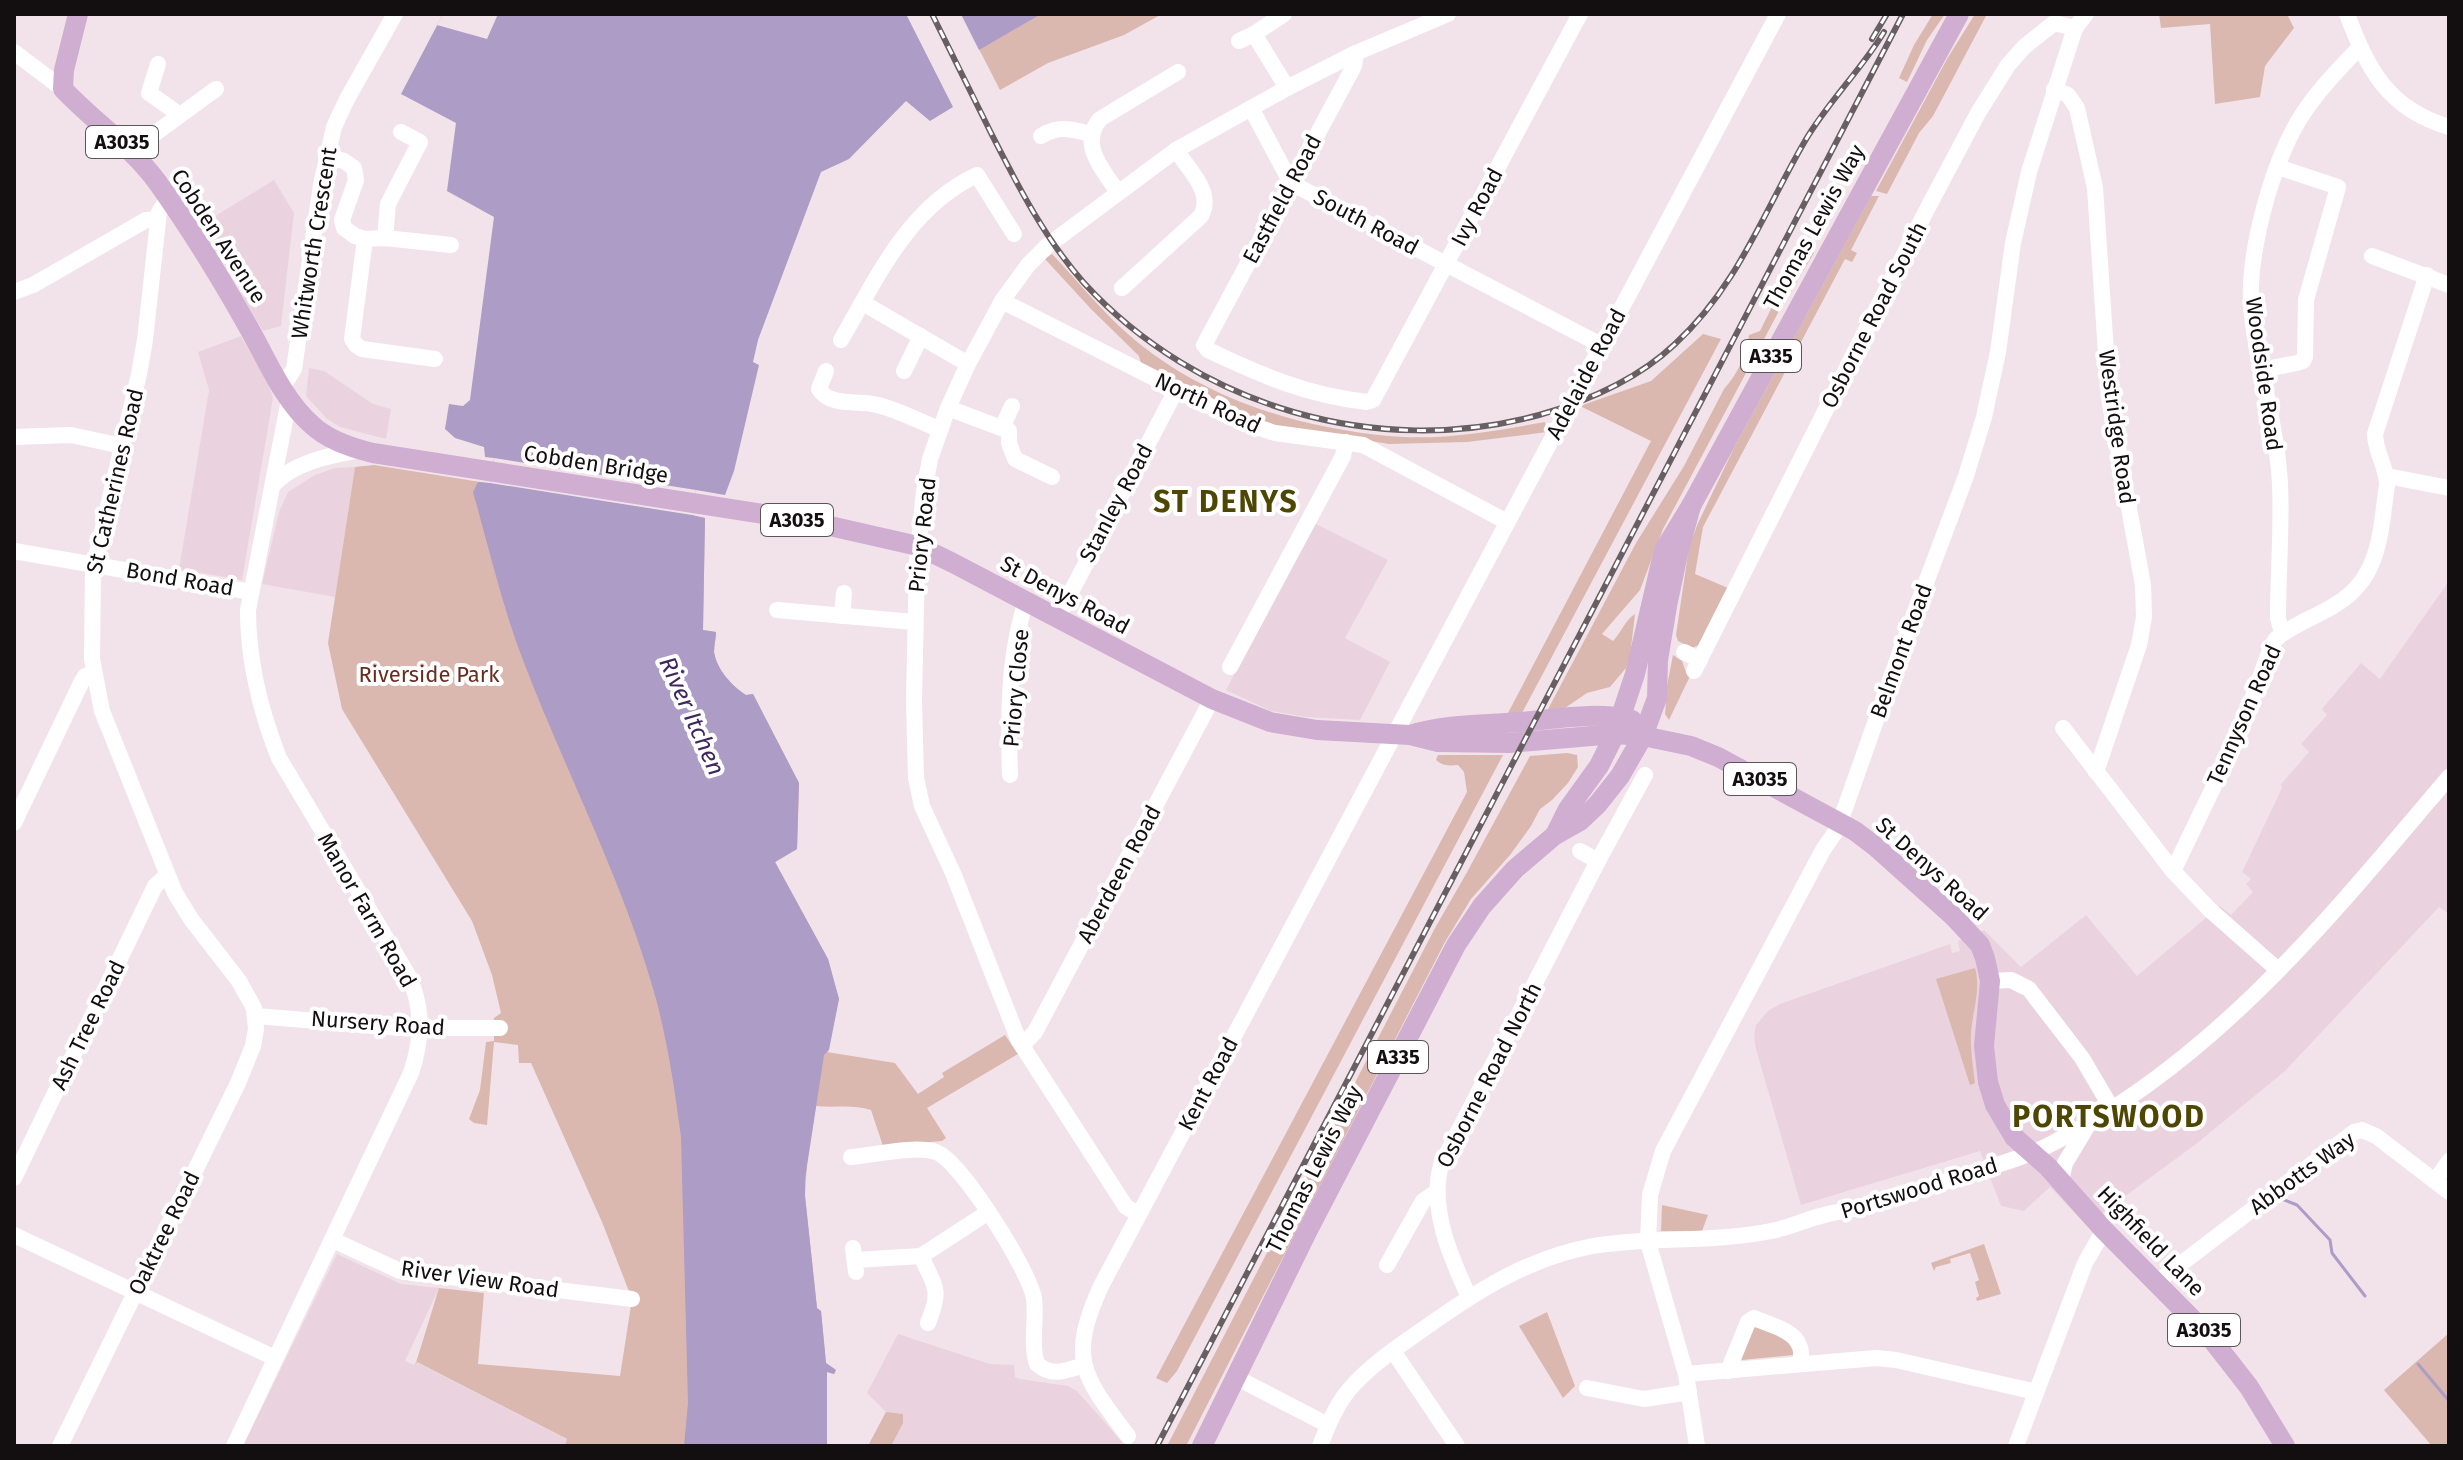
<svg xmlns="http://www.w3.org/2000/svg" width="2463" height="1460" font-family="'Fira Sans',sans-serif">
<rect width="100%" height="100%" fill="#f2e3ea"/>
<!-- built -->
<g fill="#ead3de">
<path d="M274,180L294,213L281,326L263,331L241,294L243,285L202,224Z"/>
<path d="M241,336L269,385L273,398L242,580L179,569L209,390L198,352Z"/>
<path d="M309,368L324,371L373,404L391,409L386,439L340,427L327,419L306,396Z"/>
<path d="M355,467L335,597L262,584L279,512L288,492L315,475L335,468Z"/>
<path d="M1314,523L1388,560L1345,638L1390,662L1360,720L1306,717L1271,711L1226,690Z"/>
<path d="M2449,581V914L2439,907L2285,1071L2196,1144L2086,1225L2050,1187L2024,1211L2001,1206L1980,1151L1801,1205L1756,1049L1754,1036L1756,1025L1768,1011L1780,1004L1950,944L1952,953L1960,951L1958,941L1984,930L2021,967L2086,915L2137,976L2220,906L2231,915L2253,892L2246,884L2251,879L2242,872L2282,788L2281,784L2309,752L2301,744L2327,715L2322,709L2361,663L2380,679Z"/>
<path d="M337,1254L401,1284L439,1288L405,1361L414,1365L416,1362L568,1440L565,1446H243Z"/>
<path d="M898,1334L990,1364L1014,1365L1015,1377L1020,1379L1068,1386L1077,1391L1122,1442L1120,1446H868L886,1412L867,1393Z"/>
</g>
<!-- green -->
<g fill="#dab8b0">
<path d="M961,14H1162L1124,35L1048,63L1000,90Z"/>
<path d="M1933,14H1945L1927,40L1907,82L1899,78L1914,45Z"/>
<path d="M1975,14H1987L1933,116L1919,133L1887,194L1876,191L1947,59Z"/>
<path d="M2159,14H2287L2294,28L2265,66L2260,97L2215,104L2210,24L2161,28Z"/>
<path d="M1871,196H1879L1851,250L1857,253L1852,262L1845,259L1703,527L1695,574L1728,588L1701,644L1692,648L1678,641L1676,635L1689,547L1698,523L1734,448Z"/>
<path d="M1803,247L1814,253L1779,311L1663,529L1640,590L1602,634L1613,641C1621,633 1625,620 1635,614L1630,656L1626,668L1610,687L1587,693L1565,708L1547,711L1636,543L1684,466L1724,389C1739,372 1745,357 1749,335L1760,331L1779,293L1777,287L1792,257L1797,259Z"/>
<path d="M1052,254C1074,277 1095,303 1118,325C1191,394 1290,427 1389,436C1440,441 1495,431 1545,422L1547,432L1467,442L1389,444L1273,425L1234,412L1141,363L1139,356L1091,309L1045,259Z"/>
<path d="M1703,334L1721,339L1522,713H1508L1651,441L1580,406L1651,381Z"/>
<path d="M374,465L705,518L703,630L716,632C716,638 714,646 714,652C717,670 732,686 746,695L753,694L799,783L797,849L775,862L828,959L839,999L827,1052L895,1063L918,1094L944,1077L942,1073L1005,1035L1018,1054L927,1108L946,1138L942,1141L883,1146L871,1110C853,1104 835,1108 816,1106L807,1162L805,1196L817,1308L821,1311L826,1363L836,1370L834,1374L827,1372V1446H565L567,1439L417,1362L415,1366L439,1288L484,1293L478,1364L620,1376L632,1299L602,1222L531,1063H519L518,1045L494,1042L487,1125L474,1123L469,1119L480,1090L486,1042L494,1041V1018L501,1013L492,975L472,921L342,709L328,643L355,467Z"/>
<path d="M1673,655L1682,661L1686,672L1691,674L1669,720L1665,714L1666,703L1664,701Z"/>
<path d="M1567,753L1577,755L1578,767L1568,783L1552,800L1540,809L1531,826L1510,855L1471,899L1445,942L1186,1446H1167L1435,928L1466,874L1530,756Z"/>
<path d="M1438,755H1503L1177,1371L1167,1383L1156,1378L1467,792L1464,772L1458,765C1449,766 1443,766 1436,760Z"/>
<path d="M1975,968C1981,990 1973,1009 1971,1032C1970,1049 1973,1066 1975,1083L1970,1085L1936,979Z"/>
<path d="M1662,1205L1708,1215L1702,1231H1661Z"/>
<path d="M1984,1244L2001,1294L1977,1301L1976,1298L1979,1296L1975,1282L1979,1280L1970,1253L1950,1259L1951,1263L1936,1267L1934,1271L1931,1263Z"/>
<path d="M1547,1312L1575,1386L1563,1398L1519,1326Z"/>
<path d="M1758,1326L1794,1343L1793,1355L1742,1360L1740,1357L1752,1328Z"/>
<path d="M2449,1333V1446H2432L2384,1390Z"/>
<path d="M886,1412L903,1414V1423L891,1446H868Z"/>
</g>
<!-- water -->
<g fill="#ac9cc6">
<path d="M443,14H906L953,107L930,121L906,101L849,159L821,172L758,340L753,362L759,365L734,471L725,495L696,490L692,515L705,518L703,630L716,632C716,638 714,646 714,652C717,670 732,686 746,695L753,694L799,783L797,849L775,862L828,959L839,999L829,1050L824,1055L805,1179V1196L817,1308L821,1311L826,1363L836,1370L834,1374L827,1372V1446H684L688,1403L681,1137C675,1091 668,1044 656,999C624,882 566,773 523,660C502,606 489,548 473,492L478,482L490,483L494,458L485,457L484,447L455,438L445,429L449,404L463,406L470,400L494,217L447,191L456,123L401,94Z"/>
<path d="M961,14H1041L979,50Z"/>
</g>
<!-- pier -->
<g fill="#f2e3ea">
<path d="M443,14H498L487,39L437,25Z"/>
<path d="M494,458L696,490L692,515L490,483Z"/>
</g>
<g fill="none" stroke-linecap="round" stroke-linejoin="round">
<!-- stream -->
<g stroke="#ac9cc6" stroke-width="3">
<path d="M2282,1199L2297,1205L2330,1240L2332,1253L2365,1296"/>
<path d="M2418,1364L2449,1401"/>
</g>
<!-- minor -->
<g stroke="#fff" stroke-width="16">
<path d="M2347,14C2368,70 2388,109 2449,127"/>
<path d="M1254,34L1287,88"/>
<path d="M1239,41L1254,34L1284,14"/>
<path d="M14,52L63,89"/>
<path d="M1356,53L1354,66L1204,345L1208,350C1263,376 1306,395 1367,402L1373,400L1580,14"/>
<path d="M158,64L149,93L180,115"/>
<path d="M2054,89L2068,95L2077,108L2095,188L2109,398L2143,585L2144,617L2139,645L2096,772"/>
<path d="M1251,108L1291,183L1601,345"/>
<path d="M1041,136C1059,125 1071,129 1091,134"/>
<path d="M131,151L216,89"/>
<path d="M326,156L344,161L354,168L356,180L342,220L344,228L355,236L365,239L385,238L451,245"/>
<path d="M1118,192C1102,169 1079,144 1100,119L1178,72"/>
<path d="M385,238L388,204L420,142L401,132"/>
<path d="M365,239L352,339L356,345L362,349L435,359"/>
<path d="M2372,256L2449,285"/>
<path d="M1122,288L1201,216C1214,192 1189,170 1176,150"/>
<path d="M14,292L33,285L146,220L158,219"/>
<path d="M1002,301L1241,422L1275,433L1363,445L1507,522"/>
<path d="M863,303L968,364"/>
<path d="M841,340C877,278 908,207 977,175L1014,234"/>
<path d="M2261,370L2297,363L2303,361L2305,357L2306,300L2338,187L2278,167"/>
<path d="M826,371L819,389C829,406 856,401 873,404C895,408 918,421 939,429"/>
<path d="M904,371L921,336"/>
<path d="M282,387L294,369L321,185L334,127L347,99L395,14"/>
<path d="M948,408L1009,431V443L1015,459L1052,477"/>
<path d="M1002,428L1012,406"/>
<path d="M14,437L71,435L122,446"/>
<path d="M2387,476L2449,488"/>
<path d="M274,484C295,462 331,455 360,450"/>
<path d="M14,551L251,592"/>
<path d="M777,610L914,622"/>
<path d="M842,616L844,593"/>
<path d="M1058,617L1176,390"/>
<path d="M2282,633L2278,618C2278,574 2282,528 2280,484C2277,427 2259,372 2252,316C2245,258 2272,160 2304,112C2320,88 2340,68 2360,47"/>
<path d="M1684,652L1700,660"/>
<path d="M1230,667L1343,456L1346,442"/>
<path d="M1694,671L1924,215L1978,113L2008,65L2024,47L2054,23L2075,28L2086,14"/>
<path d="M2063,728L2173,871L2210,910L2278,970"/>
<path d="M1010,775C1008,718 1008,656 1026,601"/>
<path d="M14,823L82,681L85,676L94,674"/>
<path d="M1580,851L1598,861"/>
<path d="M2173,871L2241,730L2271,647L2276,639C2293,624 2316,617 2335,605C2381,578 2380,532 2387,485C2387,467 2375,452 2375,434L2427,275"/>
<path d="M1990,981L2011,980L2029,989L2082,1058L2112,1109"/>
<path d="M256,1016L402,1028H500"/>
<path d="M1022,1046L1035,1032L1212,699"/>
<path d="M851,1157C874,1155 915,1145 936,1152C961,1161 1029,1270 1034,1298C1037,1320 1030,1343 1037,1364C1053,1378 1067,1370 1084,1365"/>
<path d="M14,1178L155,886L167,875"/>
<path d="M2061,1181L2065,1163L2088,1125"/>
<path d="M2435,1181L2449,1161"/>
<path d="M1139,1214L1126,1207L1019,1041L953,873L922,806L916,778L914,700L917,561L924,491L930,459L948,408L968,364L1002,301L1028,265L1047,246L1176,150L1287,88L1356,53L1448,14"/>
<path d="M14,1235L275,1358"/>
<path d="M333,1240L400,1271L632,1299"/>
<path d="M853,1248L856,1272"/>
<path d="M921,1256C935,1288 942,1288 928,1323"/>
<path d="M855,1260L921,1256L987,1213"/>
<path d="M1387,1265L1423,1201L1436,1192"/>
<path d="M2157,1282L2354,1132L2362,1130L2376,1136L2449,1192"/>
<path d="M1469,1297C1451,1258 1429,1209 1441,1165L1598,861L1645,775"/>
<path d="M1393,1351L1457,1446"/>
<path d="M1728,1371L1748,1322L1754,1318C1767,1324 1794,1330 1799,1345C1802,1350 1801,1358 1801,1364"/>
<path d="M1686,1374L1876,1358L1896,1360L2036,1392"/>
<path d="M1237,1378L1328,1425"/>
<path d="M1587,1388L1644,1399L1689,1392"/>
<path d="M1128,1436C1082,1375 1068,1359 1101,1286L1778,14"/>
<path d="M60,1446L238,1083L253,1046L256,1029L254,1008L239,981L191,919L175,893L102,711L92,659L93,570L139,374L145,340L159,212L168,198"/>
<path d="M234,1446L411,1073C422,1040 424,1008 408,975L279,758C260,710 248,661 248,610L289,400"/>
<path d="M1320,1446C1327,1427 1335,1407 1348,1391C1368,1367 1396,1348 1422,1330C1475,1292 1528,1258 1593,1246C1652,1236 1712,1243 1771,1231C1788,1228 1802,1221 1817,1217C1837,1211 1858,1209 1877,1203C1910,1194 1943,1182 1976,1172C2002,1163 2029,1156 2053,1143C2216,1060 2333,914 2449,777"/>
<path d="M1697,1446L1686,1374L1648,1242L1650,1195L1663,1151L1823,850L1836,831L1845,808L1903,644L1966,476L1984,417L1998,352L2013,243L2029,172L2075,28"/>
<path d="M2016,1446L2085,1263L2104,1230"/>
</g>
<!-- major -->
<g stroke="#d0aed1" stroke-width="20">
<path d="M78,14L64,70L63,89C94,122 131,146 158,183C190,228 219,275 246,323C266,357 282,399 312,425C328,440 352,448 373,453L808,521L918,546L953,563L1212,699L1270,722L1317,730L1410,735L1438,742L1509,743L1615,734L1643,736L1691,746L1718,757L1855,831L1876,847L1953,916L1980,945L1985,958L1990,981L1984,1046L1988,1082L1995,1105L2014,1137L2048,1167L2104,1230L2210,1337L2249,1387L2285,1446"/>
<path d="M1410,735C1447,724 1482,725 1521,722C1557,719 1596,711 1632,720"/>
<path d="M1555,835L1568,809L1599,766L1615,734L1635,674L1664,550L1691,506L1959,14"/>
<path d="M1202,1446L1306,1234L1456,945L1482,906L1515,869L1555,835L1580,821L1597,805L1620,776L1643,736L1657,698L1658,660L1667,606L1678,554L1691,506"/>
</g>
<defs>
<g id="rail">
<path d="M932,14C952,54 972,94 992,135C1018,186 1045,239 1084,283C1198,407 1377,459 1539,415C1588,401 1638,379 1675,344C1738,286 1763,213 1805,141C1828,102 1861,70 1884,32"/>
<path d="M1872,39L1887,14"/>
<path d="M1157,1446L1903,14"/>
</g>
</defs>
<!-- rail casing -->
<use href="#rail" stroke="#685f63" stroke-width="6"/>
<!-- rail -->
<use href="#rail" stroke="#fff" stroke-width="3" stroke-dasharray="9" stroke-linecap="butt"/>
</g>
<g text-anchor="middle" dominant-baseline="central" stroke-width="8" stroke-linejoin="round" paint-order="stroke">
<!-- shield labels -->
<g fill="#fff" stroke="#5a5658" stroke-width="2">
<rect x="86" y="126" width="72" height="32" rx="6"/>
<rect x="1741" y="340" width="60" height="32" rx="6"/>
<rect x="761" y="504" width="72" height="32" rx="6"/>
<rect x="1724" y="763" width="72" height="32" rx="6"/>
<rect x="1368" y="1041" width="60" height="32" rx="6"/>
<rect x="2168" y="1314" width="72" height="32" rx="6"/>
</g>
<g font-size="20" font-weight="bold" fill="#130e10">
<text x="122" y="142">A3035</text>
<text x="1771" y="356">A335</text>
<text x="797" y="520">A3035</text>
<text x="1760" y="779">A3035</text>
<text x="1398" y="1057">A335</text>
<text x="2204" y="1330">A3035</text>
</g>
<!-- street labels -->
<g font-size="22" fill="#130e10" stroke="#fff">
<text transform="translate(1282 199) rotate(-62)">Eastfield Road</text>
<text transform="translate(1477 207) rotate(-62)">Ivy Road</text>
<text transform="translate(1366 222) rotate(28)">South Road</text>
<text transform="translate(1814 227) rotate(-61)">Thomas Lewis Way</text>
<text transform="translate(219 236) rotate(57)">Cobden Avenue</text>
<text transform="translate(314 243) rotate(-81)">Whitworth Crescent</text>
<text transform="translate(1874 315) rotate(-63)">Osborne Road South</text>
<text transform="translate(1586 374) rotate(-62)">Adelaide Road</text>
<text transform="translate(2264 374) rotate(82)">Woodside Road</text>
<text transform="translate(1208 403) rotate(25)">North Road</text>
<text transform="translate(2117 427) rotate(82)">Westridge Road</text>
<text transform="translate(596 464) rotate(9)">Cobden Bridge</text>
<text transform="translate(115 481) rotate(-77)">St Catherines Road</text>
<text transform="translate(1116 503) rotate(-62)">Stanley Road</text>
<text transform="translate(922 535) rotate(-84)">Priory Road</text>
<text transform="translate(180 579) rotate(10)">Bond Road</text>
<text transform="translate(1065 595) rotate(28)">St Denys Road</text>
<text transform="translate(1901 651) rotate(-70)">Belmont Road</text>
<text transform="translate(1016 688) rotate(-85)">Priory Close</text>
<text transform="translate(2244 715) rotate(-66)">Tennyson Road</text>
<text transform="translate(1932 869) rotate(42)">St Denys Road</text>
<text transform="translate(1119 874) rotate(-62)">Aberdeen Road</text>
<text transform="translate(367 910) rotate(60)">Manor Farm Road</text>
<text transform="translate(378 1023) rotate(4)">Nursery Road</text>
<text transform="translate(88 1025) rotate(-64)">Ash Tree Road</text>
<text transform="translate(1489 1075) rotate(-63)">Osborne Road North</text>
<text transform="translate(1208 1084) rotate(-62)">Kent Road</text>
<text transform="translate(1314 1169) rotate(-63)">Thomas Lewis Way</text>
<text transform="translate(2302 1173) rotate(-36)">Abbotts Way</text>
<text transform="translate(1919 1188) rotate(-17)">Portswood Road</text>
<text transform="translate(164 1233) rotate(-64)">Oaktree Road</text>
<text transform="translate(2151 1241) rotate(46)">Highfield Lane</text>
<text transform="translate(480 1279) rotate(8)">River View Road</text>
</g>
<!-- park labels -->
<g font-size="22" fill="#6a2c1f" stroke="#fff">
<text x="429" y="674">Riverside Park</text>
</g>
<!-- water labels -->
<g font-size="24" font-style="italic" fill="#3f275c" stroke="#fff">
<text transform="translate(692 716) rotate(66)">River Itchen</text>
</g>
<!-- district labels -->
<g font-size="30" font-weight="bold" letter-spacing="2" fill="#4e4603" stroke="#fff">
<text x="1226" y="502">ST DENYS</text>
<text x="2109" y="1117">PORTSWOOD</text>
</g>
</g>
<!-- border -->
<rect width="2463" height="1460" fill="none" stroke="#130e10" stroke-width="32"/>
</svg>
